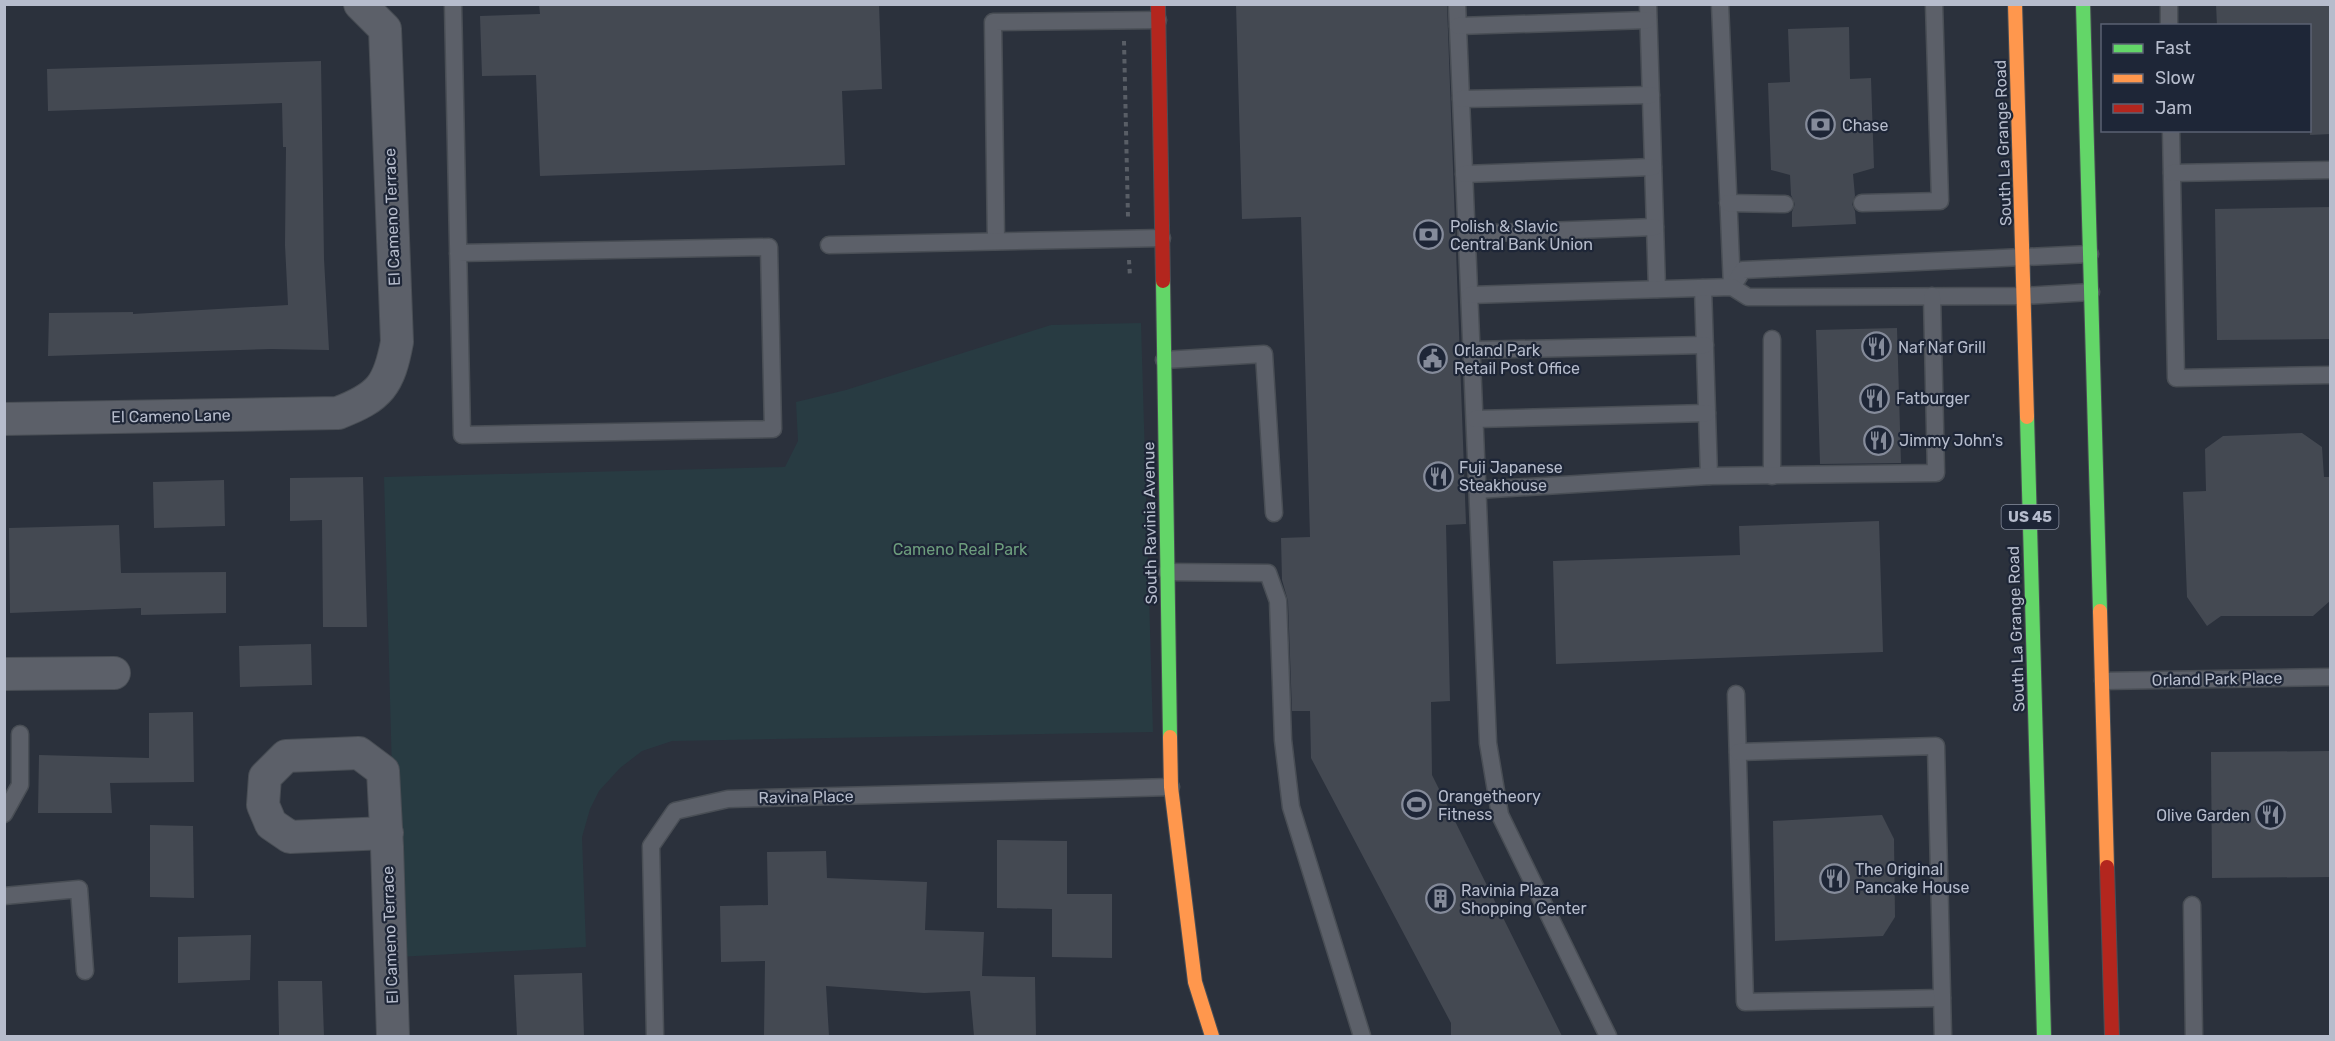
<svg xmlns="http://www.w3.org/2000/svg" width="2335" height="1041" font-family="Rubik,sans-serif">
<rect width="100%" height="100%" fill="#2b313c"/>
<!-- green -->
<path fill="#283b42" d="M1141,323L1153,732L672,741L642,751L620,768L599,791L590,809L582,837L586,947L397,957L384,477L785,467L798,441L796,402L846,390L1051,325Z"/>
<!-- building -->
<g fill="#444952">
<path d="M539,4H879L882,89L842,91L845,165L540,176L536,75L482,76L480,16L540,14Z"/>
<path d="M1236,4H1447L1466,524L1446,525L1450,701L1431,702L1432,775L1562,1036H1451V1023L1311,758L1310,711H1292L1288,601L1282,580L1281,538L1310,537L1301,217L1242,219Z"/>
<path d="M2216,4H2331V134L2310,135V26H2217Z"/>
<path d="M1849,27L1850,79L1871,78L1874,168L1853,174L1855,196L1852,204L1855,211L1856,224L1792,227V212L1795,204L1791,195L1790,175L1771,170L1768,83L1790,82L1788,29Z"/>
<path d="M321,61L324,259L329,350L271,349L48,356L49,313L133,312V314L288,305L285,245L286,147H283L282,103L48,111L47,69Z"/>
<path d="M2331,207V339L2217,340L2215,209Z"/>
<path d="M1897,328L1901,463L1820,464L1816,330Z"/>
<path d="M2302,433L2322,447L2324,477H2330L2331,600L2313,616H2221L2207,626L2187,597L2183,492L2206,491L2205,449L2223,436Z"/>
<path d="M363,477L367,627H323L322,520L290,521V478Z"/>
<path d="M224,480L225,526L154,528L153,482Z"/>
<path d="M1879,521L1883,652L1556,664L1553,561L1740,555L1739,526Z"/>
<path d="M119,525L121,573L226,572V613L141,615V608L10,613L9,528Z"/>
<path d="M311,644L312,685L240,687L239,646Z"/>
<path d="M193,712L194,782L110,783L112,813H38L39,755L149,758V713Z"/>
<path d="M2331,751V877L2212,878L2211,752Z"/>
<path d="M1882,815L1894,839L1895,917L1883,936L1775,941L1773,821Z"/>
<path d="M150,825L193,826L194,898L150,897Z"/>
<path d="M997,840L1067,841V894H1112V958L1052,957V909L997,908Z"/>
<path d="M826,851L827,878L927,882L925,930L984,932L982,976L1035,977L1036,1036H974L970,991L924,993L826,986L829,1036H764L765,961L721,962L720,906L768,905L767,852Z"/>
<path d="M251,935L250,980L178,983V937Z"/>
<path d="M582,973L584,1036H517L514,975Z"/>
<path d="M278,981H322L324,1036H279Z"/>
</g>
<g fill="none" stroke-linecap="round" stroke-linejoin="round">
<defs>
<g id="lane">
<path d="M453,4L462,435L773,429L769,247L458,253"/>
<path d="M1457,4L1488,743L1500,815L1608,1036"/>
<path d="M1648,4L1657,289"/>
<path d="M1720,4L1732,287"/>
<path d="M2169,4V26"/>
<path d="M1458,26L1648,20"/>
<path d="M1461,99L1651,95"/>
<path d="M2171,130L2176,378L2330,375"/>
<path d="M2172,173L2330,170"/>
<path d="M1464,174L1653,167"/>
<path d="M1728,203L1785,204"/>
<path d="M1862,203L1940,201L1934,4"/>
<path d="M1467,234L1655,227"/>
<path d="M996,241L993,22L1158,20"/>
<path d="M829,245L1162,238"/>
<path d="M1732,287L1743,270L2090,254"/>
<path d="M1703,288L1709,476"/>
<path d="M1470,295L1732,287L1748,297L2023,296L2091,292"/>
<path d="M1772,339V476"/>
<path d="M1472,350L1705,345"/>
<path d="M1164,360L1264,354L1274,513"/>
<path d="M1475,419L1707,413"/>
<path d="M1477,490L1709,476L1936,473L1932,296"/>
<path d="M1167,572L1268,573L1278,601L1283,740L1291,807L1362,1036"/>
<path d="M2103,681L2330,677"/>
<path d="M1736,694L1745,1002L1942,998"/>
<path d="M1738,752L1936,746L1943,1036"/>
<path d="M4,814L20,785V734"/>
<path d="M4,896L79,889L85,971"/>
<path d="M2192,905L2194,1036"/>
<path d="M655,1036L651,846L675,811L728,799L1171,787"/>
</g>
<g id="street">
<path d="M4,419L338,413C380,397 389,385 397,342L385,29L360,4"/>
<path d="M4,674L114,673"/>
<path d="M387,833L290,837L271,824L263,805L265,777L286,756L359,753L383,771L387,847L393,1036"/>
</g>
<g id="fast">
<path d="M2083,4L2100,611"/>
<path d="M1163,281L1170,737"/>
<path d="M2027,417L2044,1036"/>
</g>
<g id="slow">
<path d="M2015,4L2027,417"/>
<path d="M2100,611L2107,867"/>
<path d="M1170,737L1171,787L1195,982L1212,1036"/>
</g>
<g id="jam">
<path d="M1158,4L1163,281"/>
<path d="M2107,867L2112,1036"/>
</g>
</defs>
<!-- lane casing -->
<use href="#lane" stroke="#494e55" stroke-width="19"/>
<!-- street casing -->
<use href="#street" stroke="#494e55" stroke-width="34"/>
<!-- fast casing -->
<use href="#fast" stroke="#494e55" stroke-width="16"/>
<!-- slow casing -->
<use href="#slow" stroke="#494e55" stroke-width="16"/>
<!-- jam casing -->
<use href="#jam" stroke="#494e55" stroke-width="16"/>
<!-- path -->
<g stroke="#595e66" stroke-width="4" stroke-dasharray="4.5 4.5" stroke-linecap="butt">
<path d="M1124,41L1128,217"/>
<path d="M1129,260L1130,277"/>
</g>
<!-- lane -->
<use href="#lane" stroke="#5c6069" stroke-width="16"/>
<!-- street -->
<use href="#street" stroke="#5c6069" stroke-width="32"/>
<!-- fast -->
<use href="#fast" stroke="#63d668" stroke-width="14"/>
<!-- slow -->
<use href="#slow" stroke="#ff974d" stroke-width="14"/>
<!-- jam -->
<use href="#jam" stroke="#b3261e" stroke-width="14"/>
</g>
<!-- icons -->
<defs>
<symbol id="bank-ring" viewBox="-11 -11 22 22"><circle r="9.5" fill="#1e2637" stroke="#858b9a" stroke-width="1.5"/><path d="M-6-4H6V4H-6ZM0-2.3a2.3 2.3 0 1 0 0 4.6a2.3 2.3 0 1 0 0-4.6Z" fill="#858b9a"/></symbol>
<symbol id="restaurant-ring" viewBox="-11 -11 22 22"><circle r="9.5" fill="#1e2637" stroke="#858b9a" stroke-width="1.5"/><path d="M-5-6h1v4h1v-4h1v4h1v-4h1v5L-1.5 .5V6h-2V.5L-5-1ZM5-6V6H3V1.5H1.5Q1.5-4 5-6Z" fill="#858b9a"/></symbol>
<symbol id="civic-ring" viewBox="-11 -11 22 22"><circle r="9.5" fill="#1e2637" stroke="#858b9a" stroke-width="1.5"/><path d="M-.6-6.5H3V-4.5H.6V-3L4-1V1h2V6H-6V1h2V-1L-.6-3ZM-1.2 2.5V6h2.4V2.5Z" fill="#858b9a"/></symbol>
<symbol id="stadium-ring" viewBox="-11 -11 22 22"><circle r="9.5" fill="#1e2637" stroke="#858b9a" stroke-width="1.5"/><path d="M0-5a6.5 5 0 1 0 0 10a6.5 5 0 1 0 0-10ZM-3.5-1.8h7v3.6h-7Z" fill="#858b9a"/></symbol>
<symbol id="building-ring" viewBox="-11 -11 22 22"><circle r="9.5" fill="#1e2637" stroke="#858b9a" stroke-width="1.5"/><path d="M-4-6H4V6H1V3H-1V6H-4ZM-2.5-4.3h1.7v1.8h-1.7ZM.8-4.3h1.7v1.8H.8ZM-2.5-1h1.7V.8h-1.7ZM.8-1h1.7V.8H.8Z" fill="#858b9a"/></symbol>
</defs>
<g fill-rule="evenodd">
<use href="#bank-ring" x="1804" y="108" width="33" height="33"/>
<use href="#bank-ring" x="1412" y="218" width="33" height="33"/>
<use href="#restaurant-ring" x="1860" y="330" width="33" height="33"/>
<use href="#civic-ring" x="1416" y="342" width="33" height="33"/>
<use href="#restaurant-ring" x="1858" y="382" width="33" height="33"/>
<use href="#restaurant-ring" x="1862" y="424" width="33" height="33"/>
<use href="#restaurant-ring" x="1422" y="460" width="33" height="33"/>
<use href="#stadium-ring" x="1400" y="788" width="33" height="33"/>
<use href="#restaurant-ring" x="2254" y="798" width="33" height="33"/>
<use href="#restaurant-ring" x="1818" y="862" width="33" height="33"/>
<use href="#building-ring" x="1424" y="882" width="33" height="33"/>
</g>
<g text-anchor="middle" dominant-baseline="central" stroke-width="4.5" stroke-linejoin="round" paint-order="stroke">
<!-- shield labels -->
<rect fill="#1e2637" stroke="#888f9f" stroke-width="1.5" x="2001.5" y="505" width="57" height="24" rx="4.5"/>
<g font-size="15" font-weight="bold" fill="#b6bccc">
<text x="2030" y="517">US 45</text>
</g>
<!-- poi labels -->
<g font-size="16" fill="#b6bccc" stroke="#1e2637" text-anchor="start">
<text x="1842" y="125">Chase</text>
<text x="1450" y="226">Polish &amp; Slavic<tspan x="1450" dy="18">Central Bank Union</tspan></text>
<text x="1898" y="347">Naf Naf Grill</text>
<text x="1454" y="350">Orland Park<tspan x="1454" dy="18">Retail Post Office</tspan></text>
<text x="1896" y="398">Fatburger</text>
<text x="1899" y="440">Jimmy John's</text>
<text x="1459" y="467">Fuji Japanese<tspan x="1459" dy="18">Steakhouse</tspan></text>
<text x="1438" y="796">Orangetheory<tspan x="1438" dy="18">Fitness</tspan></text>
<text x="2250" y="815" text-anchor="end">Olive Garden</text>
<text x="1855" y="869">The Original<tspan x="1855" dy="18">Pancake House</tspan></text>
<text x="1461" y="890">Ravinia Plaza<tspan x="1461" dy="18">Shopping Center</tspan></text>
</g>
<!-- street labels -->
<g font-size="16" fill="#b6bccc" stroke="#1e2637">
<text transform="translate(2003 143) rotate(-92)">South La Grange Road</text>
<text transform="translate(392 217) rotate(-92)">El Cameno Terrace</text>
<text transform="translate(171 416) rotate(-1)">El Cameno Lane</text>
<text transform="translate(1150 523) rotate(-91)">South Ravinia Avenue</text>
<text transform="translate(2016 629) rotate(-92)">South La Grange Road</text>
<text transform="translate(2217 679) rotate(-1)">Orland Park Place</text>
<text transform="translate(806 797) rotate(-1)">Ravina Place</text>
<text transform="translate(390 935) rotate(-92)">El Cameno Terrace</text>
</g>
<!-- park labels -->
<g font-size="16" fill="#6d9d7d" stroke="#1e2637">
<text x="960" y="549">Cameno Real Park</text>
</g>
</g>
<!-- border -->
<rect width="2335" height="1041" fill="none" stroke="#b6bccc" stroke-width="12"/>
<!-- legend -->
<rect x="2101" y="24" width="210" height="108" fill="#1e2637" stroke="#5b6273" stroke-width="1.5"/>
<rect x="2113" y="44" width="30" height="9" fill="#63d668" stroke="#5b6273" stroke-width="1.5"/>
<text x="2155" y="54" font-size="18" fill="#b6bccc">Fast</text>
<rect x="2113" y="74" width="30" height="9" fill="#ff974d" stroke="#5b6273" stroke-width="1.5"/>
<text x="2155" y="84" font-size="18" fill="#b6bccc">Slow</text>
<rect x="2113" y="104" width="30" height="9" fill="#b3261e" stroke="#5b6273" stroke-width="1.5"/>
<text x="2155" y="114" font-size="18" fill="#b6bccc">Jam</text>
</svg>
